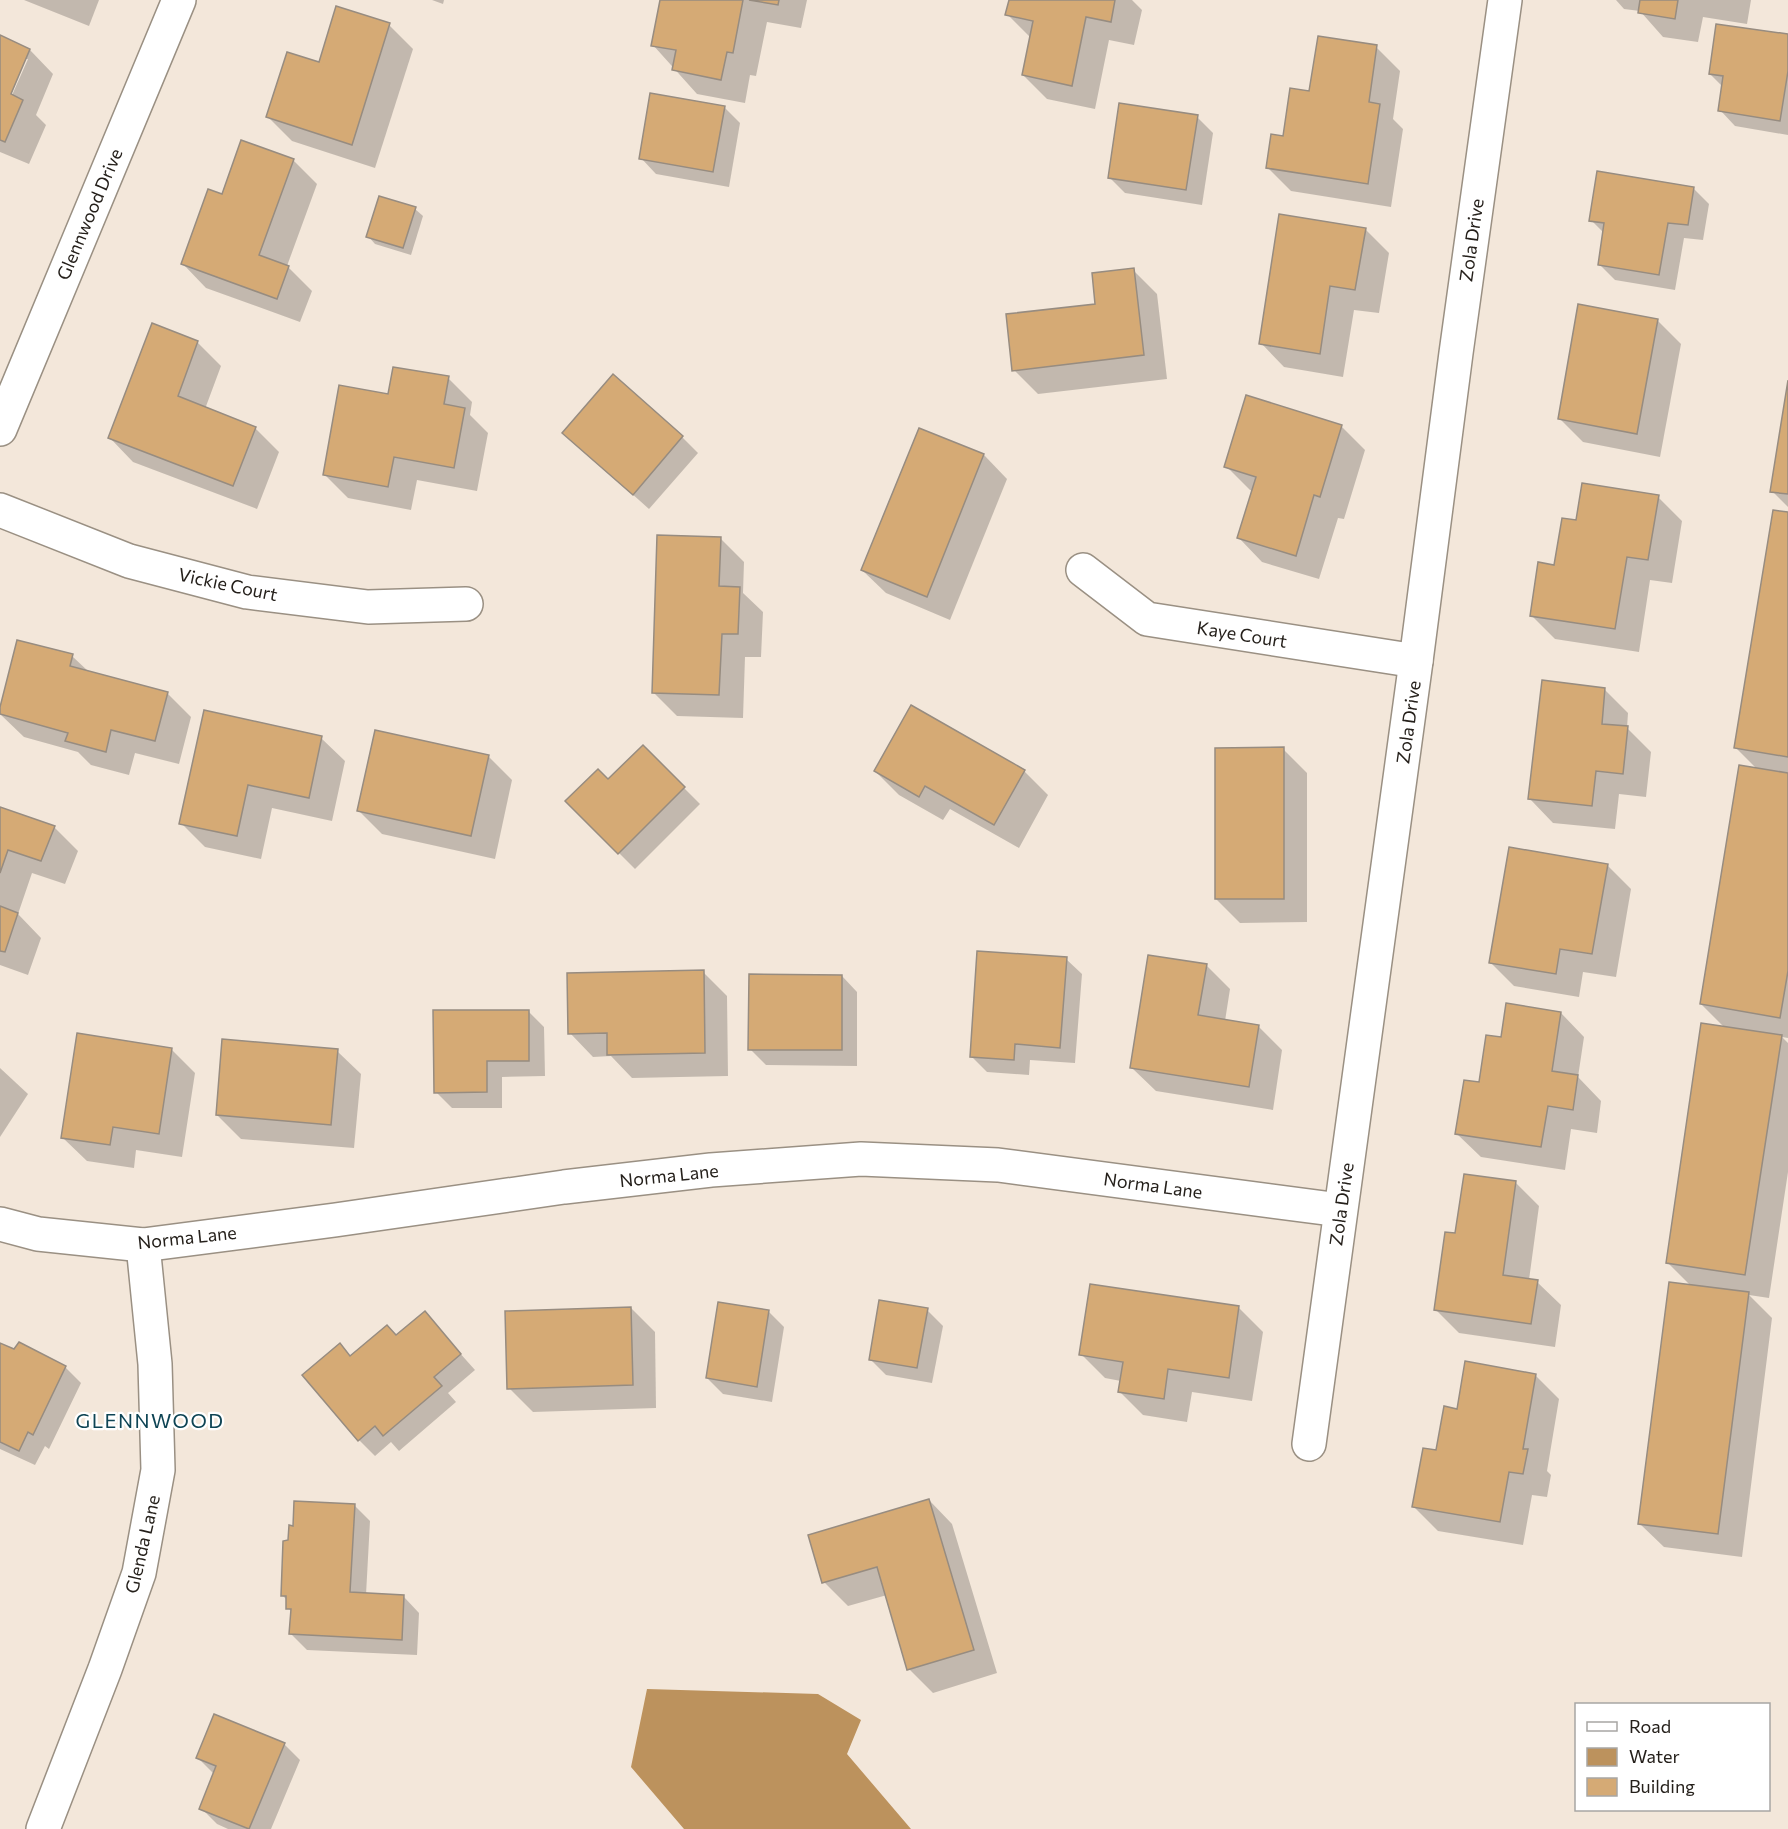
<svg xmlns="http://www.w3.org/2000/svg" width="1788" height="1829" font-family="Commissioner,sans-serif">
<rect width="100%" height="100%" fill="#f3e7da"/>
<!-- water -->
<path fill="#bc925d" d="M647,1689L818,1694L861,1720L847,1754L911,1829H684L631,1767Z"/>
<!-- shadow -->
<g fill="#0003" fill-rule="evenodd">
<path d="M24,0H99L89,26Z"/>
<path d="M432,0H444L443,4Z"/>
<path d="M662,0H807L801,28L767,22L756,76L750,75L745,103L697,94L653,45Z"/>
<path d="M1010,0H1132L1142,10L1134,45L1109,40L1095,109L1047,99L1023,75L1031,38L1007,14Z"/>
<path d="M1616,0H1751L1747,24L1703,17L1698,42L1663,37L1640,11L1624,9Z"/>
<path d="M389,25L413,49L375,168L292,141L268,117Z"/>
<path d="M1788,36V135L1735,126L1720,110L1723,87L1710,74Z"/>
<path d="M0,37L30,50L53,74L36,115L46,125L29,164L0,152ZM25,59H28L9,102L6,100Z"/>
<path d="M1376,47L1400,71L1393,119L1403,129L1391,207L1291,191L1267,167L1311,93Z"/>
<path d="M724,107L740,123L729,187L656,174L641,158Z"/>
<path d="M1197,117L1213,133L1202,205L1125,193L1109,177Z"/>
<path d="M293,160L317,184L287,266L312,291L300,322L206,288L183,264L223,196Z"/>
<path d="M1693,188L1709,204L1703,240L1684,238L1675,290L1615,280L1599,264L1604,233L1591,220Z"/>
<path d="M415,209L423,216L411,255L375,244L368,236Z"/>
<path d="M1365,229L1389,253L1379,313L1354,310L1343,377L1284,367L1261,343Z"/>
<path d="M1133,270L1157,294L1167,379L1038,394L1014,370L1097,305Z"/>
<path d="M1657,320L1681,344L1660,457L1583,442L1559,418Z"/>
<path d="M197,342L221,366L205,409L255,428L279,452L257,509L133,462L110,438Z"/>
<path d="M448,378L472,402L470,415L488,433L477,491L417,480L411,510L348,498L325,475L389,396Z"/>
<path d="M1788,389V507L1772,491Z"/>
<path d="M1341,426L1365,450L1344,519L1338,518L1319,579L1262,562L1239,538L1253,491L1250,490L1226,466Z"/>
<path d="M920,430L984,455L1007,479L950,620L886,593L862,570Z"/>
<path d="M564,433L682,437L698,453L649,509Z"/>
<path d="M1658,497L1682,521L1672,583L1650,580L1639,652L1555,639L1531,615L1577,522Z"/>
<path d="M1788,513V1038L1782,1037L1788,1043V1172L1769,1298L1749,1295L1772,1318L1742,1557L1664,1547L1640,1524L1692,1287L1667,1262L1725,1028L1701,1004L1757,769L1736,748Z"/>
<path d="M720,538L744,562L743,593L763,612L761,657H745L743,718L677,716L654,693Z"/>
<path d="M72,656L89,672L167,693L191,717L179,764L135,753L129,775L91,765L78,752L24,737L0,714Z"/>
<path d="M1604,689L1628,713L1627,728L1651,752L1646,797L1619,794L1615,829L1553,823L1530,799Z"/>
<path d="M321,738L345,761L332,821L272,808L261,859L205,847L181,823Z"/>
<path d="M643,747L700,804L635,869L567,801L608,781Z"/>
<path d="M1283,749L1307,773V922L1240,923L1216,899Z"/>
<path d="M488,756L512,780L495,859L382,834L359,811Z"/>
<path d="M875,771H1024L1048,795L1019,848L950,809L943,820L899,795Z"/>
<path d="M0,808L54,827L78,851L65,884L32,873L18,914L41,938L28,975L0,965Z"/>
<path d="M1607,865L1631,889L1616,977L1583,972L1579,997L1514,986L1490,962Z"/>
<path d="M1066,959L1082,974L1075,1063L1030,1060L1029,1075L987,1072L971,1056Z"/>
<path d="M1206,965L1230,989L1225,1021L1258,1026L1282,1050L1273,1110L1156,1091L1132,1068Z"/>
<path d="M703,972L727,996L728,1076L632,1078L611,1056L593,1057L570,1033Z"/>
<path d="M842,976L857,992V1066L766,1065L750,1049Z"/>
<path d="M528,1011L544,1027L545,1076L502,1077V1108H452L436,1092Z"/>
<path d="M1561,1013L1584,1037L1578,1077L1601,1101L1597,1133L1571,1129L1565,1170L1481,1157L1457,1134L1502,1039Z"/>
<path d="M171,1049L195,1073L182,1157L136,1150L134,1168L87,1161L63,1138Z"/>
<path d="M337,1051L361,1074L354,1148L241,1139L217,1115Z"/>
<path d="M0,1068L28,1094L0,1137Z"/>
<path d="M1515,1182L1539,1206L1529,1280L1537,1282L1561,1305L1555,1347L1459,1333L1435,1309L1457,1235Z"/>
<path d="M631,1308L655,1332L656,1408L533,1412L509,1388Z"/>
<path d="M1239,1308L1263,1332L1252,1401L1192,1392L1187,1422L1143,1415L1120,1392L1121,1381L1105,1378L1081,1354Z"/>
<path d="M927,1310L943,1326L932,1383L886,1375L870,1359Z"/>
<path d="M768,1311L784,1327L772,1402L723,1394L707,1378Z"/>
<path d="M424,1313L475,1370L448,1393L456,1402L399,1451L391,1442L375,1456L359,1440L340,1345L351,1357L397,1336Z"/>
<path d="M0,1344L65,1367L81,1383L49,1449L45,1446L35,1465L0,1449Z"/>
<path d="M1535,1375L1559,1399L1547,1471L1551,1475L1547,1497L1532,1495L1523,1545L1438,1531L1414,1507L1458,1410Z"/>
<path d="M929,1500L952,1524L997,1673L933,1693L909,1669L887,1595L848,1606L824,1582Z"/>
<path d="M354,1505L370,1521L366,1595L404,1597L419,1613L417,1655L307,1650L291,1634L292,1612L288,1608V1601L282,1595L290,1542L294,1527Z"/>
<path d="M284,1744L300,1760L271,1829H228L217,1824L201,1808L215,1775L198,1758Z"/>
</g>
<!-- building -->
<g fill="#d5aa75" stroke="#978c80" stroke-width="1.5">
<path d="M660,0H743L733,53L727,52L721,80L672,70L676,50L651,46Z"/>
<path d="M749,0H779L778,5Z"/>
<path d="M1009,0H1115L1111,22L1086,17L1072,86L1022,75L1033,21L1005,15Z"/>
<path d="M1640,0H1678L1675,19L1638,13Z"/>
<path d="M336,6L390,23L352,145L266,117L287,52L319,62Z"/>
<path d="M1716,24L1788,34V71L1780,121L1718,111L1723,76L1709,74Z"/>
<path d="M0,35L30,49L11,94L23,100L5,142L0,140Z"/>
<path d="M1318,36L1377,45L1369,102L1380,104L1368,184L1266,168L1271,134L1283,136L1290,88L1309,91Z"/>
<path d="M650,93L725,106L713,172L639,159Z"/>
<path d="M1119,103L1198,115L1186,190L1108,178Z"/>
<path d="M241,140L294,159L259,255L289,266L277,299L181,264L208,189L222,194Z"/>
<path d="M1597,171L1694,187L1688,225L1668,223L1659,275L1598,265L1604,223L1589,221Z"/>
<path d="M379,196L416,207L403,248L366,237Z"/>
<path d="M1279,214L1366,228L1355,290L1330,286L1320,354L1259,344Z"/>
<path d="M1134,268L1144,355L1012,371L1006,314L1095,304L1092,273Z"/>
<path d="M1578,304L1658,319L1637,434L1558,419Z"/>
<path d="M152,323L198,341L178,396L256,427L233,486L108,438Z"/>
<path d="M393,367L449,376L444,404L465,408L454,468L394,457L388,487L323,475L339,385L388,394Z"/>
<path d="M613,374L683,436L633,495L562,433Z"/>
<path d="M1788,380V494L1770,492Z"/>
<path d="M1246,395L1342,425L1320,497L1314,495L1296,556L1237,538L1256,477L1224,467Z"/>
<path d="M919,428L984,454L927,597L861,570Z"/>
<path d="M1582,483L1659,495L1648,560L1627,557L1615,629L1530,616L1538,562L1554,565L1562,518L1576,520Z"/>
<path d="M1773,510L1788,512V757L1734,748Z"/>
<path d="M657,535L721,537L719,586L740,587L738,634H722L719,695L652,693Z"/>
<path d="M17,640L73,654L70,666L168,692L155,741L111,730L106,752L65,741L68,733L0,714V707Z"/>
<path d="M1542,680L1605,688L1602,724L1628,726L1623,774L1596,771L1592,806L1528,799Z"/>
<path d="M911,705L1025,770L994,825L925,786L919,797L874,771Z"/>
<path d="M204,710L322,736L309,798L248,785L237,836L179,824Z"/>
<path d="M375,730L489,755L471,836L357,811Z"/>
<path d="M643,745L685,787L618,854L565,801L598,769L608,779Z"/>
<path d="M1284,747V899H1215V748Z"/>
<path d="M1739,765L1788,773V971L1780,1018L1700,1004Z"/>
<path d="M0,807L55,826L41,861L8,850L0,873Z"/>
<path d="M1509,847L1608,864L1592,954L1560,949L1556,974L1489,963Z"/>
<path d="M0,906L18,913L5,952L0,951Z"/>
<path d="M977,951L1067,957L1060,1048L1015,1044L1014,1060L970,1057Z"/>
<path d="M1148,955L1207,964L1198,1015L1259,1025L1249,1087L1130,1068Z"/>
<path d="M704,970L705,1053L607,1055V1033L568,1034L567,973Z"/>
<path d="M749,974L842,975V1050H748Z"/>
<path d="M1506,1003L1561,1012L1552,1071L1578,1075L1573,1110L1548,1106L1541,1147L1455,1134L1464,1080L1479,1082L1486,1035L1501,1037Z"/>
<path d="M433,1010H529V1061H487V1092L434,1093Z"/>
<path d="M1701,1023L1782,1035L1745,1275L1666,1263Z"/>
<path d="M77,1033L172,1048L159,1134L113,1127L110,1145L61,1138Z"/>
<path d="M222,1039L338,1049L331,1125L216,1115Z"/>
<path d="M1464,1174L1516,1181L1503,1275L1538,1280L1531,1324L1434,1310L1445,1232L1455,1233Z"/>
<path d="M1669,1282L1749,1292L1718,1534L1638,1524Z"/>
<path d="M1090,1284L1239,1306L1229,1378L1168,1369L1164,1399L1118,1392L1123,1362L1079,1355Z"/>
<path d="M879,1300L928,1308L917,1368L869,1360Z"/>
<path d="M718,1302L769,1310L757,1387L706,1378Z"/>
<path d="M631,1307L633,1385L507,1389L505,1311Z"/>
<path d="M425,1311L461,1354L434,1377L442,1386L383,1436L375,1426L358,1441L302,1375L340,1343L350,1356L387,1325L396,1335Z"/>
<path d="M19,1342L66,1366L33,1435L28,1432L19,1451L0,1442V1343L14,1349Z"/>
<path d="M1465,1361L1536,1374L1523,1449H1528L1523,1474L1509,1472L1500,1522L1412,1507L1423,1448L1436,1450L1444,1406L1457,1409Z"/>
<path d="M929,1499L974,1650L907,1670L877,1567L822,1583L808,1535Z"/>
<path d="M294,1501L355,1504L350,1592L404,1595L402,1640L289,1634L291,1609H286V1596H281L283,1541L288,1540L289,1525L293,1526Z"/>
<path d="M214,1714L285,1743L249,1829L199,1809L216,1766L196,1758Z"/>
</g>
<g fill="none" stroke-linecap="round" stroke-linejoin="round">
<defs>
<g id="street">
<path d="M0,429L179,0"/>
<path d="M0,510L129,561L247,592L368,607L466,604"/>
<path d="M1083,570L1147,619L1416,661"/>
<path d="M0,1224L38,1234L143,1245L335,1220L564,1187L711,1170L861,1159L998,1165L1340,1210"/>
<path d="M1309,1444L1416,661L1456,353L1505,0"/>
<path d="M43,1829L105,1669L139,1573L158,1470L155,1364L143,1245"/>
</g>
</defs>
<!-- street casing -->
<use href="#street" stroke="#9a9083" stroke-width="36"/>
<!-- street -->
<use href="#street" stroke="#fff" stroke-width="33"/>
</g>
<g text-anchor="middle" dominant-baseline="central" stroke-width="4.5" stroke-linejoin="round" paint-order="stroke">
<!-- street labels -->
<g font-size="18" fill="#25201b" stroke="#fff">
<text transform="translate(89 214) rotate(-67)">Glennwood Drive</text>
<text transform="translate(1471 240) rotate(-82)">Zola Drive</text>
<text transform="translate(228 584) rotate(12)">Vickie Court</text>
<text transform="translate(1242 634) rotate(9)">Kaye Court</text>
<text transform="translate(1408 722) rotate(-82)">Zola Drive</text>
<text transform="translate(669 1175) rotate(-6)">Norma Lane</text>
<text transform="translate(1153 1185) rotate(8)">Norma Lane</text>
<text transform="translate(1341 1204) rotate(-82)">Zola Drive</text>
<text transform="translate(187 1237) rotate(-6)">Norma Lane</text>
<text transform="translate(142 1544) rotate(-77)">Glenda Lane</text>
</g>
<!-- neighbourhood labels -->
<g font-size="20" letter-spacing="1.5" fill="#0e4454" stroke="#fff">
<text x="150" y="1420">GLENNWOOD</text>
</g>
</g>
<!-- legend -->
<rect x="1575" y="1703" width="195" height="108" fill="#ffffff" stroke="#a8a6a4" stroke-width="1.5"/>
<rect x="1587" y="1722" width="30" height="9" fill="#ffffff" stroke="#a8a6a4" stroke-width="1.5"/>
<text x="1629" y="1733" font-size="18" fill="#25201b">Road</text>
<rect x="1587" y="1748" width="30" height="18" fill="#bc925d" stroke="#a8a6a4" stroke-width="1.5"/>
<text x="1629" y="1763" font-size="18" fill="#25201b">Water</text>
<rect x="1587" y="1778" width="30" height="18" fill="#d5aa75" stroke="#a8a6a4" stroke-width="1.5"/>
<text x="1629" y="1793" font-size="18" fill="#25201b">Building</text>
</svg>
